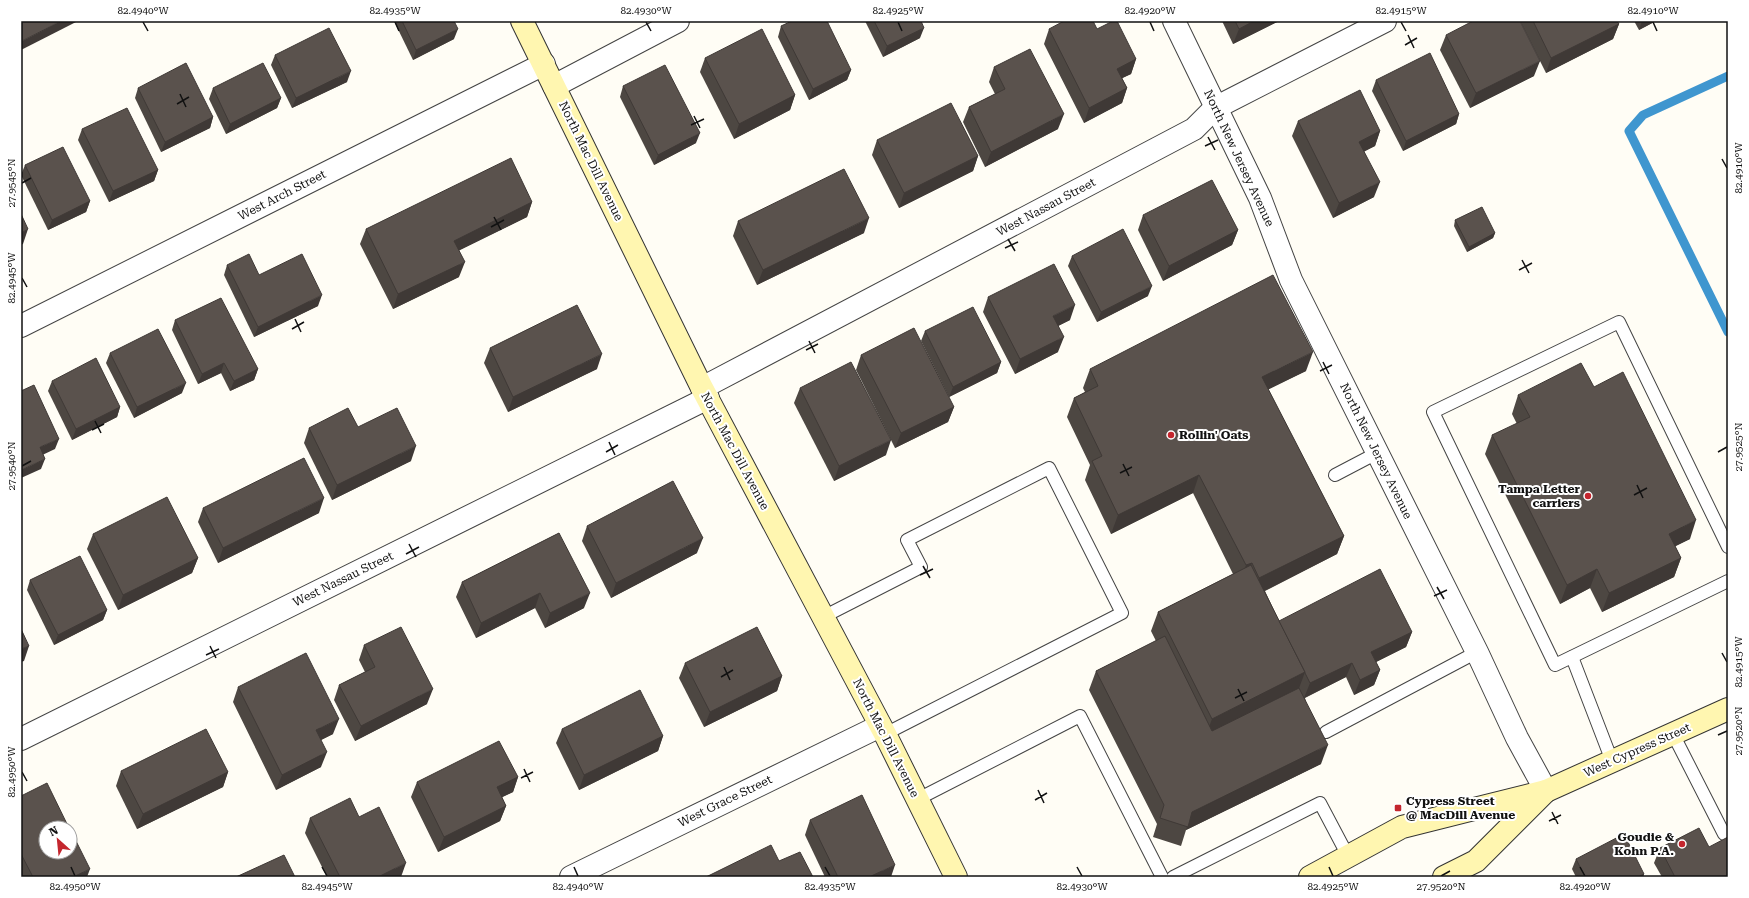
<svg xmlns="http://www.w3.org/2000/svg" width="1749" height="898" font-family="'Roboto Serif',serif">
<rect width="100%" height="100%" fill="#fffdf5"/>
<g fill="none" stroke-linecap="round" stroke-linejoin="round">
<!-- stream -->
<path stroke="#3f96cf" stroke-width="9" d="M1728,76L1643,115L1629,131L1728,332"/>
<defs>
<g id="lane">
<path d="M1335,475L1377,453"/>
<path d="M1728,547L1619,322L1433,412L1555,665L1728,581"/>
<path d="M823,617L921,567L907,540L1049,468L1122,613L885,734"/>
<path d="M1572,657L1612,761"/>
<path d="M1326,732L1477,652"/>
<path d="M1673,734L1724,834"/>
<path d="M918,799L1080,716L1162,877"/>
<path d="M1173,877L1320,803L1348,856"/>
</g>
<g id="street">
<path d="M1174,21L1260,198L1291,280L1477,652L1517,738L1546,791"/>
<path d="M554,86L678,21"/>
<path d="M21,326L544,64"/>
<path d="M702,388L1194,129L1215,108L1385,21"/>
<path d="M21,739L708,398"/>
<path d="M571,877L880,726"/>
</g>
<g id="secondary">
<path d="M522,21L702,388L885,734L956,877"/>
<path d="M1310,877L1402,827L1546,791L1728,709"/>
<path d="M1444,877L1476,861L1546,791"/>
</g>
</defs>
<!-- lane casing -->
<use href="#lane" stroke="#444" stroke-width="14"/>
<!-- street casing -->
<use href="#street" stroke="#444" stroke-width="24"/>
<!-- secondary casing -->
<use href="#secondary" stroke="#333" stroke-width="24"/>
<!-- lane -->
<use href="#lane" stroke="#fff" stroke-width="12"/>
<!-- street -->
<use href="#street" stroke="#fff" stroke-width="22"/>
<!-- secondary -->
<use href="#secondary" stroke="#fff6b0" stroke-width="22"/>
</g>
<!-- wall -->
<g fill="#4d4742">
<path d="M394,21H454V39L413,60Z"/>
<path d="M865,21H921L920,38L883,57Z"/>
<path d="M1222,21H1279L1233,44Z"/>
<path d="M1520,21H1617L1619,24L1613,39L1546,73Z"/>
<path d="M1634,21H1656L1639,30Z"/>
<path d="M781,26L851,70L847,80L809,100L778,37Z"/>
<path d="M1049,29H1097L1136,59L1131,74L1122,78L1127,88L1122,103L1084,123L1044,44Z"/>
<path d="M1446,35L1534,76L1470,108L1440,50Z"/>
<path d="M275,55L347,82L292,108L271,65Z"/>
<path d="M705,58L795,95L790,110L734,139L700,72Z"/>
<path d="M994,67L1058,129L985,167L963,122L969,107L995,94L989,82Z"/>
<path d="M1376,80L1459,114L1456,124L1403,151L1372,91Z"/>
<path d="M623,86L696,143L654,165L620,97Z"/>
<path d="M138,88L213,117L210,128L161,152L135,98Z"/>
<path d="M213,88L281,98L277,108L226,134L209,99Z"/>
<path d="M1298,121L1380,131L1375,146L1364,151L1374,197L1333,218L1292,136Z"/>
<path d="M82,129L158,170L154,181L109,202L78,140Z"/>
<path d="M877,140L978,156L973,171L899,208L872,155Z"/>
<path d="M25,165L90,201L86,212L48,230L21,175Z"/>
<path d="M532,202L527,217L459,250V277L393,309L360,244L366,229Z"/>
<path d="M1143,215L1238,230L1232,245L1163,281L1138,230Z"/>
<path d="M1455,220L1495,233L1493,238L1467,252L1454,226Z"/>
<path d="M738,221L864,233L757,285L733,236Z"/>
<path d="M1072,256L1148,296L1097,322L1068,266Z"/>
<path d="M227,265L259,275L318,306L254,337L224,275Z"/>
<path d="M988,297L1070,320L1058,326V352L1015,374L983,312Z"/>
<path d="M175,320L258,369L254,380L230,391L221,373L198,384L172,330Z"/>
<path d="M925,331L1001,362L997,373L949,397L921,341Z"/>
<path d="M490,348L597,369L508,412L484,363Z"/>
<path d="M110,353L182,393L134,418L106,363Z"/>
<path d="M861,355L954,407L948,422L895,448L856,370Z"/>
<path d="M1090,369L1306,371L1268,389L1344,536L1337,554L1265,591L1279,621L1412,632L1406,647L1376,662L1380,670L1374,685L1354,695L1346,677L1305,698L1321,764L1186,830L1181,846L1153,837L1157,824L1089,690L1096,671L1156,641L1151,631L1158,612L1233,574L1193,493L1111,534L1085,480L1090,465L1067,417L1074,398L1085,392L1083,388Z"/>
<path d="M52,381L120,407L117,417L72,440L48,391Z"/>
<path d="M1594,387L1690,539L1675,546L1681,558L1674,577L1602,612L1590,588L1560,604L1485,454L1492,435L1517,424L1512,414L1518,395Z"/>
<path d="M800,388L886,455L834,481L794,403Z"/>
<path d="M358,427L411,461L332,500L304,443L309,428Z"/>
<path d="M203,508L319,513L218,563L198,522Z"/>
<path d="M587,526L697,553L611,598L582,541Z"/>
<path d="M559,533L584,608L545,628L535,608L476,638L456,597L462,582Z"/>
<path d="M93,534L198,558L192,573L118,610L87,549Z"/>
<path d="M30,580L107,610L103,620L54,645L27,590Z"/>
<path d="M364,645L427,704L355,741L334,700L339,685L365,672L359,660Z"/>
<path d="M685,663L782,676L777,691L704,727L679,678Z"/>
<path d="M238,687L333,734L321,740V767L276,790L233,702Z"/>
<path d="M562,729L663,736L658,751L579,790L556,743Z"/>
<path d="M121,771L228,772L223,787L137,829L116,786Z"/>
<path d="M518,777L513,792L502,797L506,806L500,821L438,852L411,797L417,782Z"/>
<path d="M21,796L87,877H21Z"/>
<path d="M359,817L401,877H327L305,833L310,818Z"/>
<path d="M810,820L891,877H825L805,835Z"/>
<path d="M1709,847L1728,877H1662L1654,863L1660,848Z"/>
<path d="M1576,859L1644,874L1643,877H1576L1572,869Z"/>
</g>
<!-- shaded-wall -->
<g fill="#3f3936">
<path d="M61,21H76V22L21,50V45L22,41Z"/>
<path d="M1254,21H1279L1233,44L1239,29Z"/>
<path d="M1642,21H1656L1639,30Z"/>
<path d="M1619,24L1613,39L1546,73L1551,58Z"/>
<path d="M924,28L920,38L883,57L887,46Z"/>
<path d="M458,29L454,39L413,60L416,50Z"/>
<path d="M1136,59L1131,74L1112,83L1117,69Z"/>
<path d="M1540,61L1534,76L1470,108L1476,93Z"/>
<path d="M851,70L847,80L809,100L813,89Z"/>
<path d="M351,71L347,82L292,108L296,98Z"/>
<path d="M1127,88L1122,103L1084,123L1089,108Z"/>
<path d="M795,95L790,110L734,139L739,124Z"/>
<path d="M281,98L277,108L226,134L230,124Z"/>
<path d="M1064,114L1058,129L985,167L991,152Z"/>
<path d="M1459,114L1456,124L1403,151L1406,141Z"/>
<path d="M213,117L210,128L161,152L165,142Z"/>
<path d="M1380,131L1375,146L1354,157L1359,142Z"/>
<path d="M700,133L696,143L654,165L658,155Z"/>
<path d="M978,156L973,171L899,208L904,193Z"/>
<path d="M158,170L154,181L109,202L113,191Z"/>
<path d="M1380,182L1374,197L1333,218L1339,203Z"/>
<path d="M90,201L86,212L48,230L52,220Z"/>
<path d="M532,202L527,217L448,256L454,241Z"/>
<path d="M869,218L864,233L757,285L763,270Z"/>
<path d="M28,229L23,244L21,245V233Z"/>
<path d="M1238,230L1232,245L1163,281L1169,266Z"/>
<path d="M1495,233L1493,238L1467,252L1469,247Z"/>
<path d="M465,262L459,277L393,309L398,294Z"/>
<path d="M1152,286L1148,296L1097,322L1101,312Z"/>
<path d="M322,295L318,306L254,337L258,327Z"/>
<path d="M1075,305L1070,320L1048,331L1053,316Z"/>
<path d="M1064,337L1058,352L1015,374L1020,359Z"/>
<path d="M1313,352L1306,371L1255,396L1262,377Z"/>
<path d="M602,354L597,369L508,412L513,397Z"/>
<path d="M1001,362L997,373L949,397L953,387Z"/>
<path d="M224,363L221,373L198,384L202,374Z"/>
<path d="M258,369L254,380L230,391L234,381Z"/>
<path d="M186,383L182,393L134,418L137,407Z"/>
<path d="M120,407L117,417L72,440L76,429Z"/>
<path d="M954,407L948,422L895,448L901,433Z"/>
<path d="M59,439L55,449L36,458L40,447Z"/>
<path d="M891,440L886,455L834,481L839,466Z"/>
<path d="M416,446L411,461L332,500L337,485Z"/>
<path d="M45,459L41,469L21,478V470Z"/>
<path d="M1199,475L1193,493L1111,534L1118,515Z"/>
<path d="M324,498L319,513L218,563L223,548Z"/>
<path d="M1696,520L1690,539L1662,553L1669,534Z"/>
<path d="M1344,536L1337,554L1252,597L1259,578Z"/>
<path d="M703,538L697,553L611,598L616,583Z"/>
<path d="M198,558L192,573L118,610L123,595Z"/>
<path d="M1681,558L1674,577L1602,612L1609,593Z"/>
<path d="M1252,563L1245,582L1239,584L1246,565Z"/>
<path d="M1597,569L1590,588L1560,604L1567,585Z"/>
<path d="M540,593L535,608L476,638L481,623Z"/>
<path d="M590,593L584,608L545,628L550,613Z"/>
<path d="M107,610L103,620L54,645L58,635Z"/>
<path d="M1412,632L1406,647L1366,667L1371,652Z"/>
<path d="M29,646L24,661L21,662V649Z"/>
<path d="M1352,663L1346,677L1304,698L1310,683Z"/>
<path d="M1380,670L1374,685L1354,695L1360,680Z"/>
<path d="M1305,672L1298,691L1205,738L1212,719Z"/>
<path d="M782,676L777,691L704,727L710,712Z"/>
<path d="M433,689L427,704L355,741L361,726Z"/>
<path d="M339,719L333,734L311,745L316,730Z"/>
<path d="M663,736L658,751L579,790L584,775Z"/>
<path d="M1328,745L1321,764L1186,830L1192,812Z"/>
<path d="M327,752L321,767L276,790L282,775Z"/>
<path d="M228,772L223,787L137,829L143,814Z"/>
<path d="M518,777L513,792L492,802L497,787Z"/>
<path d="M506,806L500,821L438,852L444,837Z"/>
<path d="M406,863L401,877H378Z"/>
<path d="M895,865L891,877H869Z"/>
<path d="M90,869L87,877H73Z"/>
<path d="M1644,874L1643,877H1638Z"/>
</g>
<!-- building -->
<g fill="#5a524d" stroke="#3f3936">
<path d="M21,21H61L22,41L21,38Z"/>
<path d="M402,21H454L458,29L416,50Z"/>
<path d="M792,21H827L851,70L813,89L781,26Z"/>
<path d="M874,21H921L924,28L887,46Z"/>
<path d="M1064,21H1093L1097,29L1113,21H1117L1136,59L1117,69L1127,88L1089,108L1049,29Z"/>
<path d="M1235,21H1254L1239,29Z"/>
<path d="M1473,21H1520L1540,61L1476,93L1446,35Z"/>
<path d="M1533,21H1617L1619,24L1551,58Z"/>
<path d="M329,28L351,71L296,98L275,55Z"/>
<path d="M762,29L795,95L739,124L705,58Z"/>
<path d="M1030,49L1064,114L991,152L969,107L1005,89L994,67Z"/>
<path d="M1430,53L1459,114L1406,141L1376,80Z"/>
<path d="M186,63L213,117L165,142L138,88Z"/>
<path d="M263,63L281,98L230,124L213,88Z"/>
<path d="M665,65L700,133L658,155L623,86Z"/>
<path d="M1360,90L1380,131L1359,142L1380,182L1339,203L1298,121Z"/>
<path d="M951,103L978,156L904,193L877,140Z"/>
<path d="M127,108L158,170L113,191L82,129Z"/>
<path d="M63,147L90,201L52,220L25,165Z"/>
<path d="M511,158L532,202L454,241L465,262L398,294L366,229Z"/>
<path d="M844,169L869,218L763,270L738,221Z"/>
<path d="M1212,180L1238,230L1169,266L1143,215Z"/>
<path d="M1482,207L1495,233L1469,247L1455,220Z"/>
<path d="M21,214L28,229L21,233Z"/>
<path d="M1123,229L1152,286L1101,312L1072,256Z"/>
<path d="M249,254L259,275L302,254L322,295L258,327L227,265Z"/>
<path d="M1054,264L1075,305L1053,316L1064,337L1020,359L988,297Z"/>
<path d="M1273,275L1313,352L1262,377L1344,536L1259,578L1252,563L1246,565L1199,475L1118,515L1092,461L1102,456L1074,398L1098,386L1090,369Z"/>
<path d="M221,298L258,369L234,381L224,363L202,374L175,320Z"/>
<path d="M577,305L602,354L513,397L490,348Z"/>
<path d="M973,307L1001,362L953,387L925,331Z"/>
<path d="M914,328L954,407L901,433L861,355Z"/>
<path d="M158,329L186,383L137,407L110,353Z"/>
<path d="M96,358L120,407L76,429L52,381Z"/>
<path d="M851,362L891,440L839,466L800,388Z"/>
<path d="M1581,363L1594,387L1623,372L1696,520L1669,534L1681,558L1609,593L1597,569L1567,585L1492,435L1530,417L1518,395Z"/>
<path d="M34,385L59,439L40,447L45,459L21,470V391Z"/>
<path d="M348,408L358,427L397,408L416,446L337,485L309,428Z"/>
<path d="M304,458L324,498L223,548L203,508Z"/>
<path d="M673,481L703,538L616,583L587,526Z"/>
<path d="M167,497L198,558L123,595L93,534Z"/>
<path d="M559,533L590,593L550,613L540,593L481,623L462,582Z"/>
<path d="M80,556L107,610L58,635L30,580Z"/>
<path d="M1251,565L1305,672L1212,719L1158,612Z"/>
<path d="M1380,569L1412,632L1371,652L1380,670L1360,680L1352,663L1310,683L1305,673V672L1279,621Z"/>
<path d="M401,627L433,689L361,726L339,685L375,667L364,645Z"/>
<path d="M757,627L782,676L710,712L685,663Z"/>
<path d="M21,629L29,646L21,649Z"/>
<path d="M1165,636L1212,731L1299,688L1328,745L1192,812L1188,827L1160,818L1164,805L1096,671Z"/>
<path d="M306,653L339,719L316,730L327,752L282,775L238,687Z"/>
<path d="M640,690L663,736L584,775L562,729Z"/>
<path d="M206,729L228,772L143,814L121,771Z"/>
<path d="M499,741L518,777L497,787L506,806L444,837L417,782Z"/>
<path d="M47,783L69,828H46V852H70V829L90,869L73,877H33L21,854V796Z"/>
<path d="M862,795L895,865L869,877H838L810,820Z"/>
<path d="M350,798L359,817L379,807L406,863L378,877H340L310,818Z"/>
<path d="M1699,828L1709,847L1728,837V877H1675L1660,848Z"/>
<path d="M1624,834L1644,874L1638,877H1585L1576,859Z"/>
<path d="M771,845L779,861L800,852L813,877H706Z"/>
<path d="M284,855L295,877H236Z"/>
</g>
<!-- ticks -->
<path fill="none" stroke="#111" stroke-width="1.5" d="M143,22L148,31M395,22L399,31M646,22L651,31M898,22L902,31M1150,22L1154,31M1401,22L1406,31M1653,22L1657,31M1408,35L1414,48M1405,45L1417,38M180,94L186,107M177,104L189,97M694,116L700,128M691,125L704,119M1208,137L1215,150M1205,146L1218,140M1722,159L1727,168M22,183L31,178M494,217L501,230M491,227L504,220M1008,239L1015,251M1005,248L1018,242M1522,260L1529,273M1519,270L1532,263M22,278L27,287M295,319L301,332M292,329L304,322M809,341L815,353M806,350L818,344M1323,362L1329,374M1320,371L1332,365M95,421L101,433M92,430L104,424M609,442L615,455M606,452L618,445M1718,452L1727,447M1123,464L1129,476M22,466L31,461M1120,473L1132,467M1637,485L1643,498M1634,495L1647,488M409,544L416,557M406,554L419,547M923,566L930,578M920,575L933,569M1437,587L1444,599M1434,596L1447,590M210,646L216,658M1722,653L1727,662M206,655L219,649M724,667L730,680M721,677L733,670M1238,689L1244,701M1235,698L1247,692M1718,735L1727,731M524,769L530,782M22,772L27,781M521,778L533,772M1038,790L1044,803M1035,800L1047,793M1552,812L1558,824M1549,821L1561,815M71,867L75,876M322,867L327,876M574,867L578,876M825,867L830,876M1077,867L1082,876M1329,867L1333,876M1580,867L1585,876M1441,876L1450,871"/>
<!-- markers -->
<g fill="#c4262e" stroke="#fff" stroke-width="1.5">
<circle cx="1171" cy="435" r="4"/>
<circle cx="1588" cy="496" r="4"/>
<rect x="1394" y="804" width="8" height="8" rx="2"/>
<circle cx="1682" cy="844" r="4"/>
</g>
<g text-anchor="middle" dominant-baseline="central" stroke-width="4" stroke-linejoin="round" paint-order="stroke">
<!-- street labels -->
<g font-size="12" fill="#111" stroke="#fff">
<text transform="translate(1239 158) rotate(65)">North New Jersey Avenue</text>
<text transform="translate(591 161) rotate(64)">North Mac Dill Avenue</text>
<text transform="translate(282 195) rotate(-27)">West Arch Street</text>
<text transform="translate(1046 207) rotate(-28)">West Nassau Street</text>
<text transform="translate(735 451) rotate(62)">North Mac Dill Avenue</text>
<text transform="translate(1376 451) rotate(64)">North New Jersey Avenue</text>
<text transform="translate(343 579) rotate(-26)">West Nassau Street</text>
<text transform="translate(886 738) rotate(63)">North Mac Dill Avenue</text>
<text transform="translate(1637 750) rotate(-24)">West Cypress Street</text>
<text transform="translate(725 801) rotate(-26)">West Grace Street</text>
</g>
<!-- poi labels -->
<g font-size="12" font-weight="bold" fill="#111" stroke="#fff" text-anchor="start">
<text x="1179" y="435">Rollin' Oats</text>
<text x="1580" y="489" text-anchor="end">Tampa Letter<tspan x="1580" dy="14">carriers</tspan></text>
<text x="1406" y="801">Cypress Street<tspan x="1406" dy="14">@ MacDill Avenue</tspan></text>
<text x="1674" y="837" text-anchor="end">Goudie &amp;<tspan x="1674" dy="14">Kohn P.A.</tspan></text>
</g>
</g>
<!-- border -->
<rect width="1749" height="898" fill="none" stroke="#ffffff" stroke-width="44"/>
<!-- north arrow -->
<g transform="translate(58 840) rotate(333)"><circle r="19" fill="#ffffff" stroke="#a0a0a0"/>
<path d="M0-3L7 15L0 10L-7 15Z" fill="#c4262e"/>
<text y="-6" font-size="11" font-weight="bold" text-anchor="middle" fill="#111111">N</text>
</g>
<rect x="22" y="22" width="1705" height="854" fill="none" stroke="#111" stroke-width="1.5"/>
<g font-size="10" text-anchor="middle" fill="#111">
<text x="143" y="14">82.4940°W</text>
<text x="395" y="14">82.4935°W</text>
<text x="646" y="14">82.4930°W</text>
<text x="898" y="14">82.4925°W</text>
<text x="1150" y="14">82.4920°W</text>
<text x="1401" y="14">82.4915°W</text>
<text x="1653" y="14">82.4910°W</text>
<text transform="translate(1738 168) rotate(-90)" y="4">82.4910°W</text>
<text transform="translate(11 183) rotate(-90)" y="4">27.9545°N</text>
<text transform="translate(11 278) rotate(-90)" y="4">82.4945°W</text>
<text transform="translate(1738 447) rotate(-90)" y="4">27.9525°N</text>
<text transform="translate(11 466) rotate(-90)" y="4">27.9540°N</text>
<text transform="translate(1738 662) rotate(-90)" y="4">82.4915°W</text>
<text transform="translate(1738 731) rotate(-90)" y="4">27.9520°N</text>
<text transform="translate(11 772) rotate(-90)" y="4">82.4950°W</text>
<text x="75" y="890">82.4950°W</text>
<text x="327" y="890">82.4945°W</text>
<text x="578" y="890">82.4940°W</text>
<text x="830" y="890">82.4935°W</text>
<text x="1082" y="890">82.4930°W</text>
<text x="1333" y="890">82.4925°W</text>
<text x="1441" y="890">27.9520°N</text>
<text x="1585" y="890">82.4920°W</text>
</g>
</svg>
